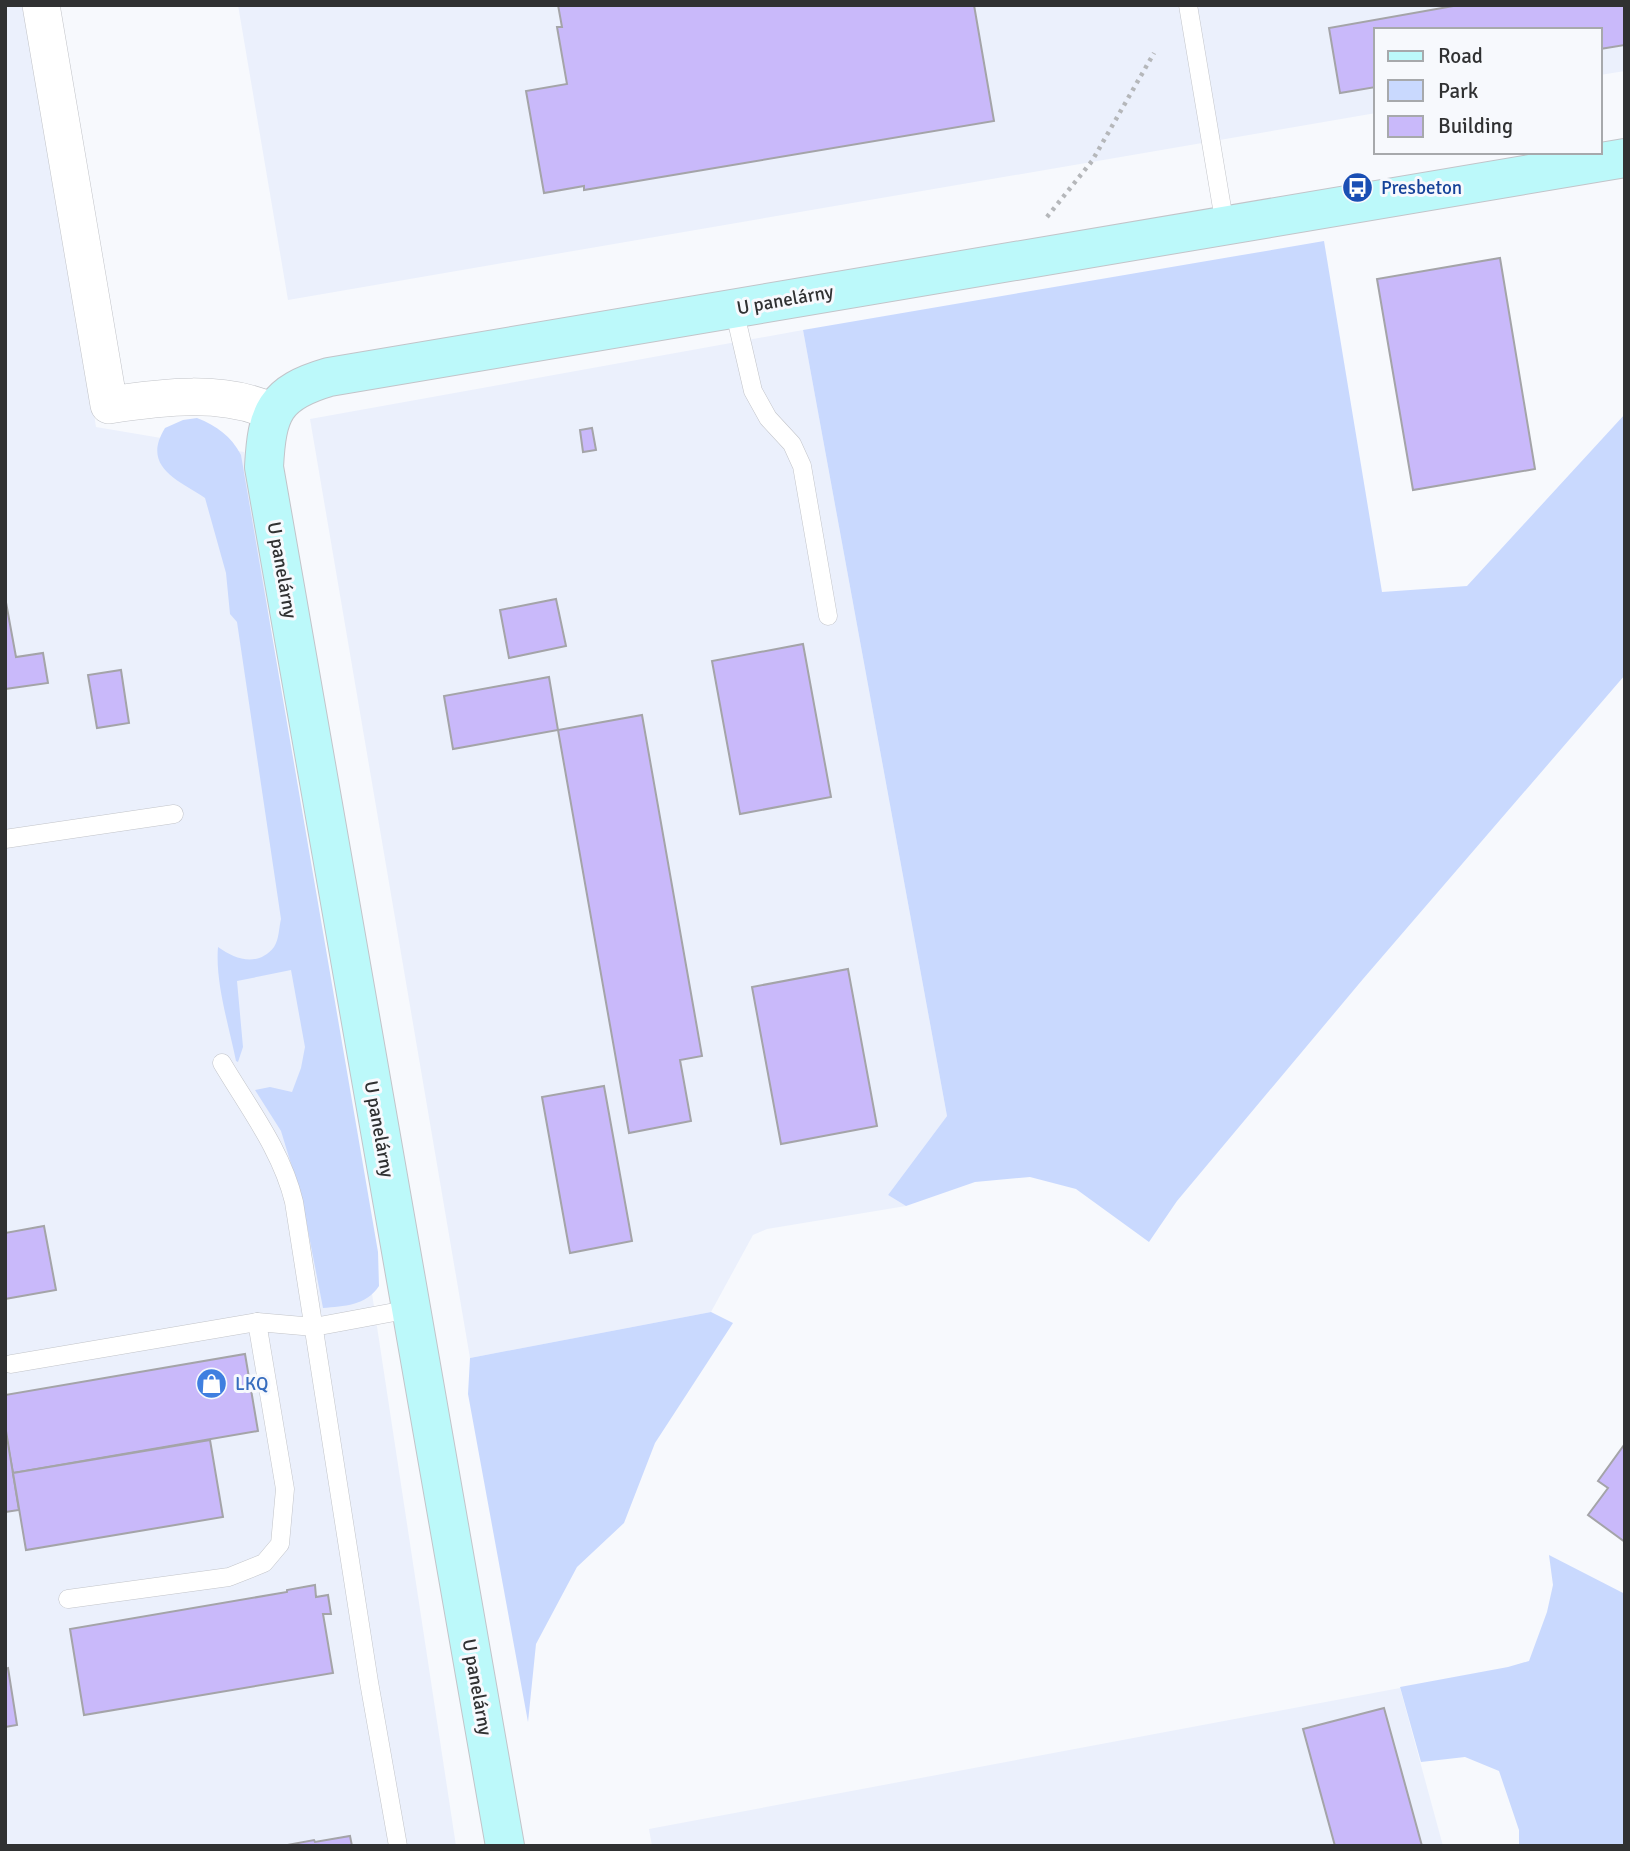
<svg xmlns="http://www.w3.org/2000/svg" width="1630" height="1851" font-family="Signika,sans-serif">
<rect width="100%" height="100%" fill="#f7f9fd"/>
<!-- built -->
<g fill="#ebf0fc">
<path d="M5,5H32L96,427L244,452L456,1846H5Z"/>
<path d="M238,5H1625V71L1600,75V30H1376V113L288,300Z"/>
<path d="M803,330L947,1116L888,1195L906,1206L767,1229L753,1235L711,1312L470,1358L310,419Z"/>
<path d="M1400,1688L1443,1846H652L649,1829Z"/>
</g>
<!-- green -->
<g fill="#c9d9fe">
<path d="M1324,241L1382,592L1467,586L1625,414V675L1363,979L1177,1201L1149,1242L1076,1189L1030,1177L975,1182L906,1206L888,1195L947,1116L803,330Z"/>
<path d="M197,418C217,426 231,436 241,455L378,1252L379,1286C366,1306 344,1306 323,1308L302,1200L281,1131L255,1090L270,1087L292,1092L301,1068L305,1047L291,970L237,981L243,1047L238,1062L236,1061C229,1026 215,982 218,947C236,960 258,967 274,947C279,940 279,927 281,919L237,622L230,614L226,573L205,498C178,480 141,467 165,428L183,420Z"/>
<path d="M711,1312L733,1323L655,1443L624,1523L577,1567L536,1644L528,1722L468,1394L470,1358Z"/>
<path d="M1549,1555L1625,1594V1846H1519V1830L1499,1771L1465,1757L1421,1762L1400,1687L1508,1667L1529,1661L1547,1612L1553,1585Z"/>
</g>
<!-- building -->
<g fill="#c9b9fa" stroke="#a4a4a8" stroke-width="2">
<path d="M558,5H974L994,121L584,190V186L544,193L526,91L567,84L557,27H562Z"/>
<path d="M1459,5H1625V45L1600,49V30H1376V87L1340,93L1329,28Z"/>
<path d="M1500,258L1535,469L1413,490L1377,279Z"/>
<path d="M592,428L596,450L583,452L580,430Z"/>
<path d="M5,597L16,657L43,653L48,683L5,689Z"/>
<path d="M556,599L566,646L509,658L500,610Z"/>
<path d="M803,644L831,797L740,814L712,661Z"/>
<path d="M121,670L129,723L97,728L88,675Z"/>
<path d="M549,677L558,730L453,749L444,696Z"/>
<path d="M642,715L702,1056L680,1060L691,1121L629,1133L558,730Z"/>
<path d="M848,969L877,1126L781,1144L752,987Z"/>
<path d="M604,1086L632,1241L570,1253L542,1097Z"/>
<path d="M44,1226L56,1290L5,1299V1233Z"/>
<path d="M245,1354L258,1431L13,1473L5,1430V1395Z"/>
<path d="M6,1431L19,1510L5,1512V1431Z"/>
<path d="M210,1440L223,1517L26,1550L13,1473Z"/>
<path d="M1624,1445H1625V1542L1588,1515L1608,1488L1598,1481Z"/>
<path d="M315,1585L316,1597L328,1595L331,1614H323L333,1673L84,1715L70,1629L287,1592V1590Z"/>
<path d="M8,1668L17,1725L5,1727V1669Z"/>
<path d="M1384,1708L1422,1846H1335L1303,1729Z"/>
<path d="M350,1836L352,1846H282L314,1840L315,1842Z"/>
</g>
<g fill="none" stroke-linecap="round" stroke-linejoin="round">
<defs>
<g id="lane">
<path d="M1188,5L1225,226"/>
<path d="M734,309L753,391L768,418L792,444L802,466L828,616"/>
<path d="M5,839L174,814"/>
<path d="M222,1063C248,1107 282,1151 294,1202L369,1682L398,1846"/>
<path d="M11,1364L257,1322L314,1327L411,1309"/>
<path d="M68,1599L229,1577L264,1563L280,1544L285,1489L257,1322"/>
</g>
<path id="street" d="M41,5L109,405C162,397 223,389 273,412"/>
<path id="secondary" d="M505,1846L264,467C267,412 274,393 329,377L1625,158"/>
</defs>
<!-- lane casing -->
<use href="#lane" stroke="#c2c4c9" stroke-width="19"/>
<!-- street casing -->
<use href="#street" stroke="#c2c4c9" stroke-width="38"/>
<!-- secondary casing -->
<use href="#secondary" stroke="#c2c4c9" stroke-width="40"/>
<!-- path -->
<path stroke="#b5b7ba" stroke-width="4.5" stroke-dasharray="3.5 5" stroke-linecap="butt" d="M1047,217L1092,161L1154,53"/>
<!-- lane -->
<use href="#lane" stroke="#fff" stroke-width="18"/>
<!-- street -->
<use href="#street" stroke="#fff" stroke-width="37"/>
<!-- secondary -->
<use href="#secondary" stroke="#bcf9fa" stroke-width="38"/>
</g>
<!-- icons -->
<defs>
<symbol id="bus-disc" viewBox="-11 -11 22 22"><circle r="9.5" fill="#1a4fb4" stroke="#f7f9fd"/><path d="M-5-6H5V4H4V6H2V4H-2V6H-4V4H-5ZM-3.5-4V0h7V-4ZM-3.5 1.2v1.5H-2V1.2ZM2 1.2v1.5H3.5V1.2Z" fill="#fff"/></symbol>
<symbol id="shop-disc" viewBox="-11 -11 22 22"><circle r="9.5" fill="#3f7fe0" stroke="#f7f9fd"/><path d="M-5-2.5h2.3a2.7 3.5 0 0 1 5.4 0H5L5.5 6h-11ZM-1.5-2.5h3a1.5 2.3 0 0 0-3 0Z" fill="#fff"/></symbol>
</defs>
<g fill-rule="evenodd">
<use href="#bus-disc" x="1340" y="170" width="35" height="35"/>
<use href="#shop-disc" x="194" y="1366" width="35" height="35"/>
</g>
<g text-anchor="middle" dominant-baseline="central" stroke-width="6" stroke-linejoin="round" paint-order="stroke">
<!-- transit labels -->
<g font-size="19" fill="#164399" stroke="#f7f9fd" text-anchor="start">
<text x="1381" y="188">Presbeton</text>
</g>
<!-- street labels -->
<g font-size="19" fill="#303132" stroke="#f7f9fd">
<text transform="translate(785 300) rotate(-10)">U panelárny</text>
<text transform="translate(282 570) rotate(80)">U panelárny</text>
<text transform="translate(379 1129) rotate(80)">U panelárny</text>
<text transform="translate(477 1687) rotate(80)">U panelárny</text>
</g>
<!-- shop labels -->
<g font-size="19" fill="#366cbe" stroke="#f7f9fd" text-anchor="start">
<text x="235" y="1384">LKQ</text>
</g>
</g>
<!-- border -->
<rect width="1630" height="1851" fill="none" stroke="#303132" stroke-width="14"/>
<!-- legend -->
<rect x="1374" y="28" width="228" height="126" fill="#f7f9fd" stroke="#a7a9ac" stroke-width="2"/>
<rect x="1388" y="51" width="35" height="10" fill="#bcf9fa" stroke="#a7a9ac" stroke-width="2"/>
<text x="1438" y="63" font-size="21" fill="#303132">Road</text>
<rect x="1388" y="80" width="35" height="21" fill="#c9d9fe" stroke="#a7a9ac" stroke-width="2"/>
<text x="1438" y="98" font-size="21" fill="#303132">Park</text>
<rect x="1388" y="116" width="35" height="21" fill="#c9b9fa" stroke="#a7a9ac" stroke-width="2"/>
<text x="1438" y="133" font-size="21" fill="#303132">Building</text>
</svg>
